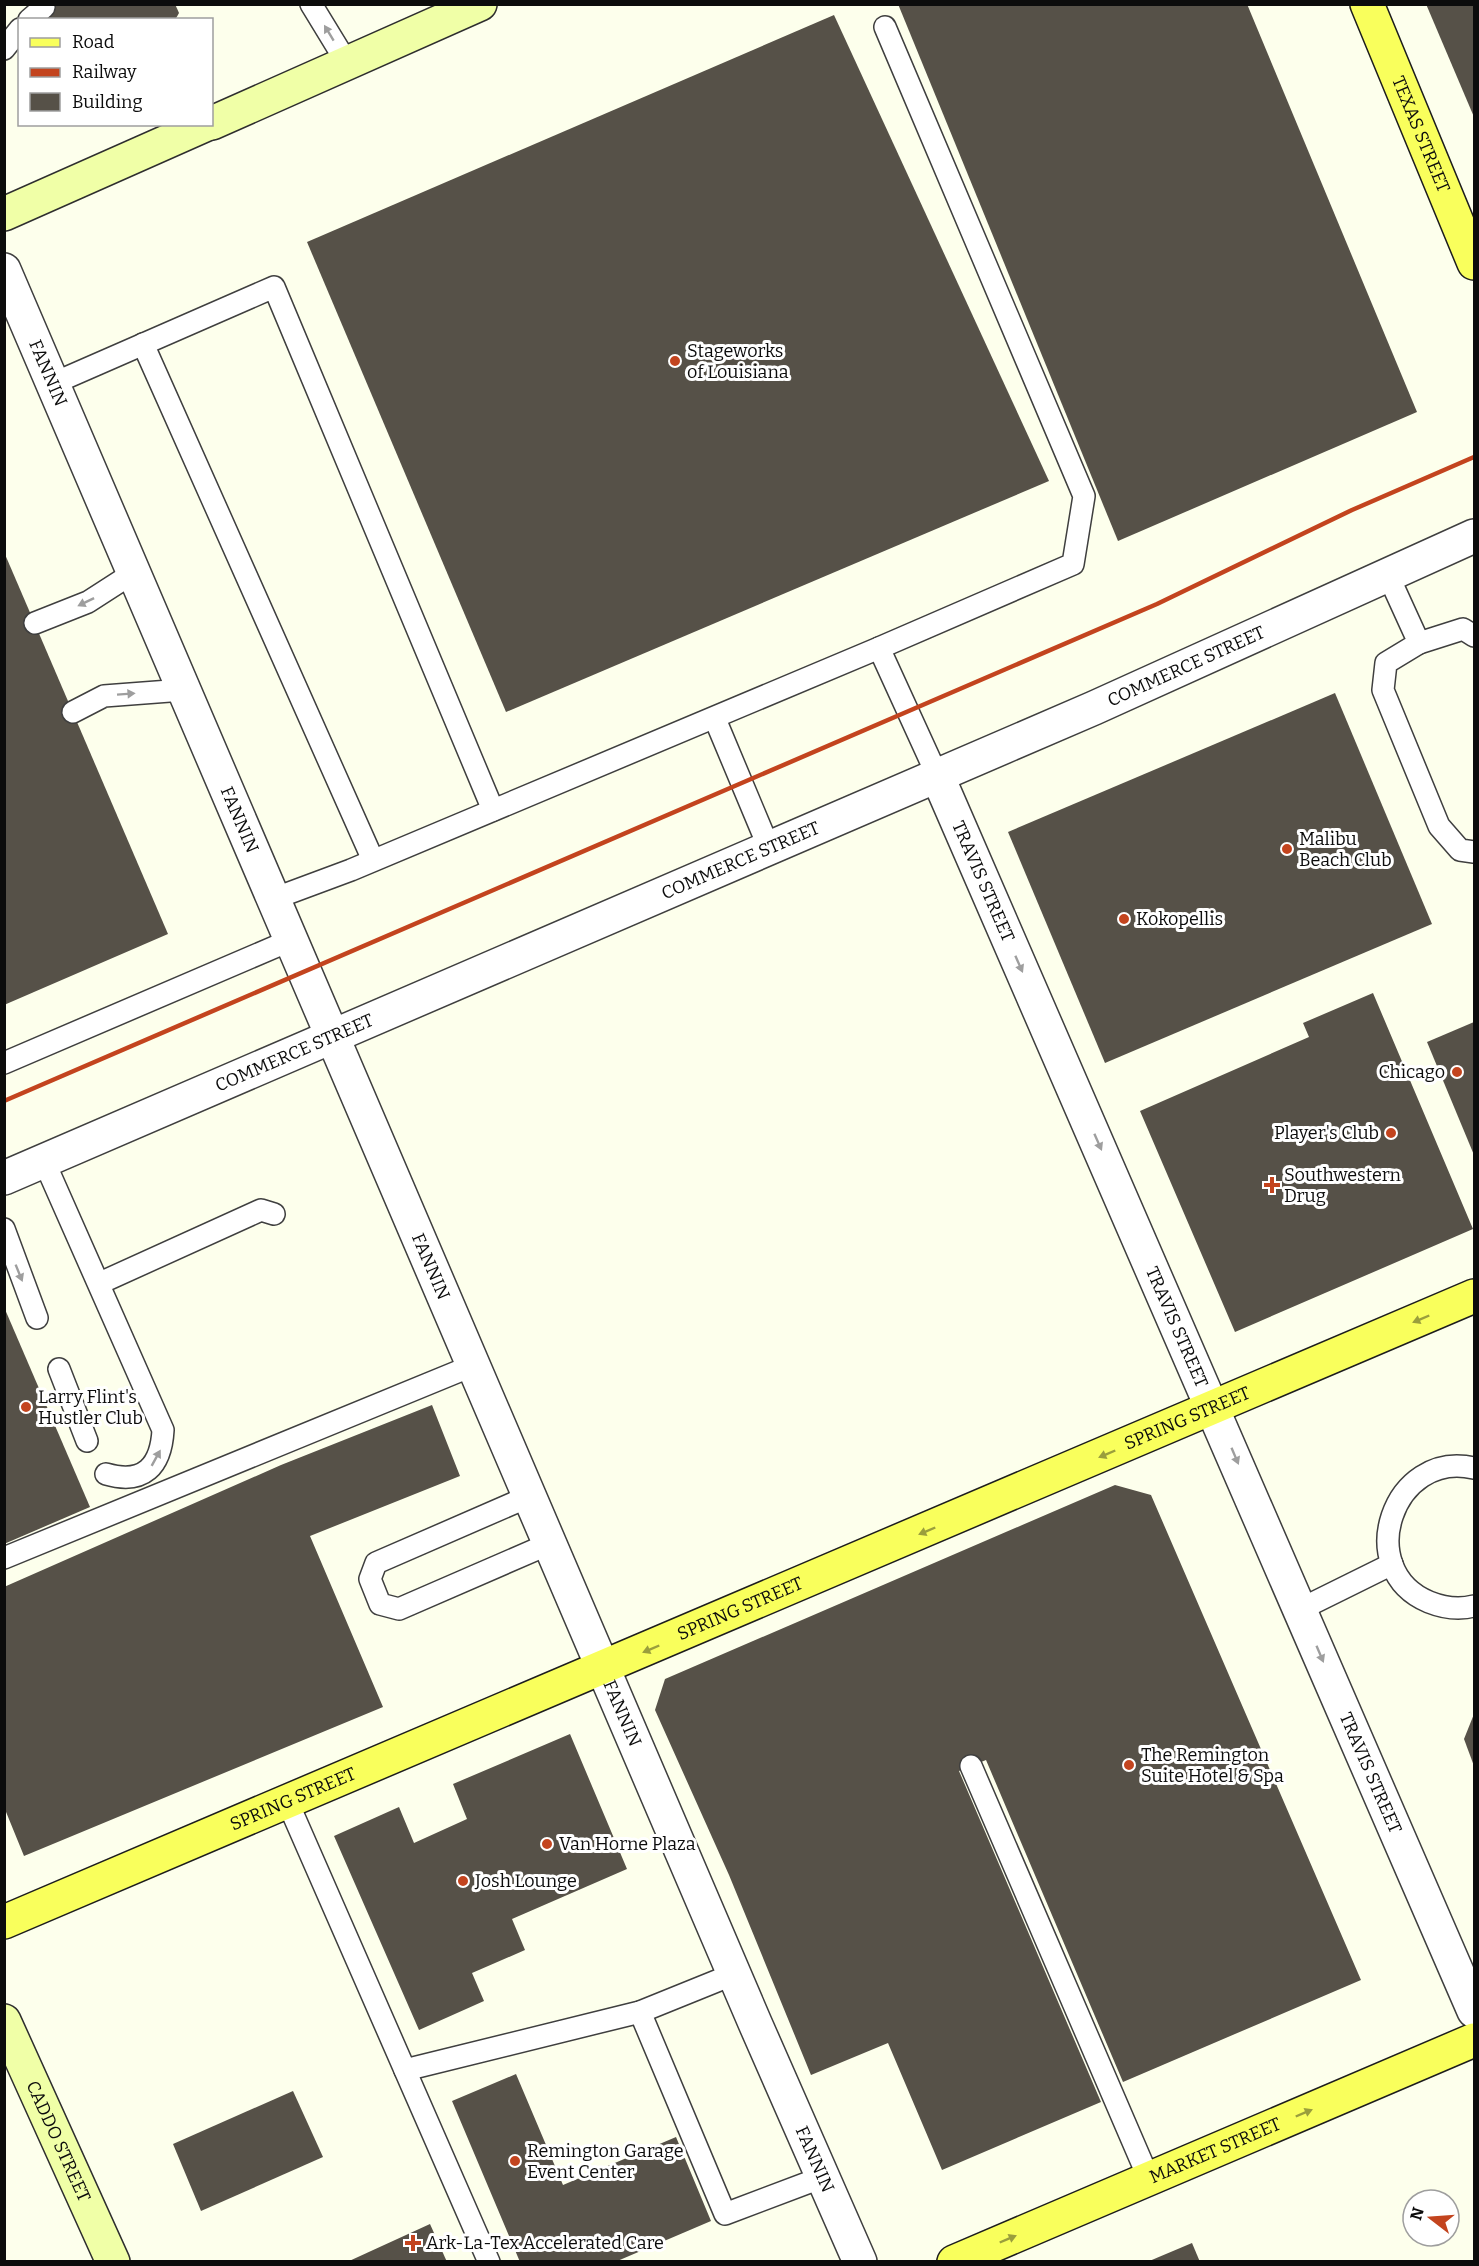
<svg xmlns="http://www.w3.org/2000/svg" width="1479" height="2266" font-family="Bitter,serif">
<rect width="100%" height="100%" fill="#fdffec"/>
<!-- building -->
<g fill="#565148">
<path d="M43,4H175L179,13L175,20H49Z"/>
<path d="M898,4H1247L1417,412L1118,541Z"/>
<path d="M1426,4H1474V117Z"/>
<path d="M834,15L1049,481L506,712L307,242Z"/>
<path d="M4,552L168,934L4,1005Z"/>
<path d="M1335,693L1432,924L1105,1063L1008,832Z"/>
<path d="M1373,993L1473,1229L1235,1332L1140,1111L1309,1037L1303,1023Z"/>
<path d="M1474,1022V1155L1427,1042Z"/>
<path d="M4,1307L90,1507L4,1544Z"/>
<path d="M432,1405L460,1476L310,1536L383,1707L24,1856L4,1807V1587L281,1465Z"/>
<path d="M1115,1485L1151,1495L1361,1980L1123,2082L986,1760L959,1771L1101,2102L942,2170L888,2043L811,2075L729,1875L655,1710L665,1679Z"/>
<path d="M1474,1714V1766L1464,1739Z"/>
<path d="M570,1734L627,1869L512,1919L525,1950L472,1973L484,2001L419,2030L334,1836L399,1807L414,1843L467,1819L453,1784Z"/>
<path d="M516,2074L563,2185L676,2137L711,2221L615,2262H520L452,2101Z"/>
<path d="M293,2091L323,2157L201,2211L173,2144Z"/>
<path d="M430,2224L447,2262H347Z"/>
<path d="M1192,2243L1200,2262H1147Z"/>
</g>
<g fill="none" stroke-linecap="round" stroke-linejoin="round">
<defs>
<g id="service">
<path d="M311,4L347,63"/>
<path d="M29,20L44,7"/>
<path d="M4,49L20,29"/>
<path d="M143,344L373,860"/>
<path d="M52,384L274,287L493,810"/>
<path d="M1388,575L1419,643L1386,663L1383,690L1439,826L1460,850L1474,852"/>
<path d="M35,623L88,602L133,573"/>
<path d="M1419,643L1463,629L1474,636"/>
<path d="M879,648L1073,564L1084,496L885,27"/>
<path d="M73,712L104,696L183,690"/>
<path d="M715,719L769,848"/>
<path d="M273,899L351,870L879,648L937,775"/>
<path d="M4,1063L291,940"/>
<path d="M44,1161L163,1430C161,1466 144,1485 106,1474"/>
<path d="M4,1229L37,1318"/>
<path d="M100,1283L261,1210L274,1214"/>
<path d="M59,1369L87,1441"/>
<path d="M1474,1468C1393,1449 1352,1570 1429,1602C1444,1608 1459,1610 1474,1606"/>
<path d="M530,1496L376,1563L370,1579L380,1604L399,1609L551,1543"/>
<path d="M4,1558L474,1365"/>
<path d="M1301,1609L1392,1564"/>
<path d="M971,1766L1149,2179"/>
<path d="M288,1803L489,2262"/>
<path d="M640,2012L725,2214L823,2177"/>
<path d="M405,2070L640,2012L734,1974"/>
</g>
<g id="minor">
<path id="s1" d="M4,270L755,2023L860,2262"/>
<path id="s2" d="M937,775L1474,2011"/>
<path id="s3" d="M4,1178L1094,708L1474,536"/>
</g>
<g id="secondary">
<path d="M212,123L480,4"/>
<path d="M4,214L207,124"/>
<path id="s4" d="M4,2021L113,2262"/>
</g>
<g id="primary">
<path id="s5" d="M1367,4L1474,263"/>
<path id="s6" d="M4,1922L1474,1296"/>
<path id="s7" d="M954,2262L1474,2040"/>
</g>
</defs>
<!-- service casing -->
<use href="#service" stroke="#3f3f3f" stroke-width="24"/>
<!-- minor casing -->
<use href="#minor" stroke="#3f3f3f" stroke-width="36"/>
<!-- secondary casing -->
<use href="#secondary" stroke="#2e2e2e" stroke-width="36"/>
<!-- primary casing -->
<use href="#primary" stroke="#1d1d1d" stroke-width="36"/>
<!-- service -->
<use href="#service" stroke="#fff" stroke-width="21"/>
<!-- minor -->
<use href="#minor" stroke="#fff" stroke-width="33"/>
<!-- secondary -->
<use href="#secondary" stroke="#f0ffa7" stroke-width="33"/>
<!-- primary -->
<use href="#primary" stroke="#f9ff5c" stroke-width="33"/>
<!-- rail -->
<path stroke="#c3441e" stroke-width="4.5" d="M4,1101L1157,604L1352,510L1474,457"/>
</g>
<!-- one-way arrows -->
<defs><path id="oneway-solid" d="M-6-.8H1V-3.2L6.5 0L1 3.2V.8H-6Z" transform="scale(1.5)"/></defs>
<g fill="#9e9e9e">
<use href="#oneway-solid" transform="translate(329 33) rotate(-121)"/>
<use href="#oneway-solid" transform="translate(86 602) rotate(154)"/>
<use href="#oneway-solid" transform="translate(126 694) rotate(-4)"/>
<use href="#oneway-solid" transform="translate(1019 964) rotate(66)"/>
<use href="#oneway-solid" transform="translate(1098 1142) rotate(66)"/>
<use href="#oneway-solid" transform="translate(19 1273) rotate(68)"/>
<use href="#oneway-solid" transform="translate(1235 1456) rotate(67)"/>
<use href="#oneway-solid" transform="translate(156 1458) rotate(-61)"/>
<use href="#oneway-solid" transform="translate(1320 1654) rotate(67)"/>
</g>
<g fill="#9a9e3c">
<use href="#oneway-solid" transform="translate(1421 1319) rotate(157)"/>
<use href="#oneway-solid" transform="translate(1107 1454) rotate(157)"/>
<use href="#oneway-solid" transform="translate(927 1531) rotate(157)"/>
<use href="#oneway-solid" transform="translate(651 1649) rotate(157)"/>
<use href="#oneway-solid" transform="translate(1304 2113) rotate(-23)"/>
<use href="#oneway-solid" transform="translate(1008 2239) rotate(-23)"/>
</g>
<!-- markers -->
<g fill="#c3441e" stroke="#fff" stroke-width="2">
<circle cx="675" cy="361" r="6"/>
<circle cx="1287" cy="849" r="6"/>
<circle cx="1124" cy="919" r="6"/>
<circle cx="1457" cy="1072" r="6"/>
<circle cx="1391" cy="1133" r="6"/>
<path d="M1269 1176h6v6h6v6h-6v6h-6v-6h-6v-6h6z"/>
<circle cx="26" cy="1407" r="6"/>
<circle cx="1129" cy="1765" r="6"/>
<circle cx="547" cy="1844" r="6"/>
<circle cx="463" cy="1881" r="6"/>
<circle cx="515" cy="2161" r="6"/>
<path d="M410 2234h6v6h6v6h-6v6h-6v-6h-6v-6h6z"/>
</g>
<g text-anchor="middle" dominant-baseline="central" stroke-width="6" stroke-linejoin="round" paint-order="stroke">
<!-- street labels -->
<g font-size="18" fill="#0c0c0c" stroke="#fff">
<text stroke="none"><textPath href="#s5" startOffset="141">TEXAS STREET</textPath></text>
<text stroke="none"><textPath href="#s1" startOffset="112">FANNIN</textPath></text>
<text stroke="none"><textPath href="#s3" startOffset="1288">COMMERCE STREET</textPath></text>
<text stroke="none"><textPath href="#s1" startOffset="598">FANNIN</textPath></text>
<text stroke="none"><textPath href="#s3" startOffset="802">COMMERCE STREET</textPath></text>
<text stroke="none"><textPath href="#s2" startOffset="116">TRAVIS STREET</textPath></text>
<text stroke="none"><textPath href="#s3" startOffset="316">COMMERCE STREET</textPath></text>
<text stroke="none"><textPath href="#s1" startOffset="1084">FANNIN</textPath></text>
<text stroke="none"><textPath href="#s2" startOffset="602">TRAVIS STREET</textPath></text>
<text stroke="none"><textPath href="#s6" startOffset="1286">SPRING STREET</textPath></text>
<text stroke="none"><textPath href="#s6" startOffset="800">SPRING STREET</textPath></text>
<text stroke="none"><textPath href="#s1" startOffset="1570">FANNIN</textPath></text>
<text stroke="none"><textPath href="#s2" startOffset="1088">TRAVIS STREET</textPath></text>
<text stroke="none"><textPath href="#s6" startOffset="314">SPRING STREET</textPath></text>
<text stroke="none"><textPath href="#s4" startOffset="132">CADDO STREET</textPath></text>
<text stroke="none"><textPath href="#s7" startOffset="284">MARKET STREET</textPath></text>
<text stroke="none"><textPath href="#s1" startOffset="2056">FANNIN</textPath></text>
</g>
<!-- poi labels -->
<g font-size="18" fill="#0c0c0c" stroke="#fff" text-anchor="start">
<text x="687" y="351">Stageworks<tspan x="687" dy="21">of Louisiana</tspan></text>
<text x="1299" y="839">Malibu<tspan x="1299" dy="21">Beach Club</tspan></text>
<text x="1136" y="919">Kokopellis</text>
<text x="1445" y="1072" text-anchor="end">Chicago</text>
<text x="1379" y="1133" text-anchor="end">Player's Club</text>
<text x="1284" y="1175">Southwestern<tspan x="1284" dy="21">Drug</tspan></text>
<text x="38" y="1397">Larry Flint's<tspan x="38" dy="21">Hustler Club</tspan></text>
<text x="1141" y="1755">The Remington<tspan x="1141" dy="21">Suite Hotel &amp; Spa</tspan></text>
<text x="559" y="1844">Van Horne Plaza</text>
<text x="475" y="1881">Josh Lounge</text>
<text x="527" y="2151">Remington Garage<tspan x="527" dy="21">Event Center</tspan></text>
<text x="426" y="2243">Ark-La-Tex Accelerated Care</text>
</g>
</g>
<!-- border -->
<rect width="1479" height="2266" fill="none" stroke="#0c0c0c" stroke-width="12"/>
<!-- legend -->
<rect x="18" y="18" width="195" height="108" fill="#ffffff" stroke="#9e9e9e" stroke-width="1.5"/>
<rect x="30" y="38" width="30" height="9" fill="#f9ff5c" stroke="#9e9e9e" stroke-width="1.5"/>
<text x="72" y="48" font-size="18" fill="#0c0c0c">Road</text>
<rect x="30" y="68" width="30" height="9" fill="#c3441e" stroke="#9e9e9e" stroke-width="1.5"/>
<text x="72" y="78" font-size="18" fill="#0c0c0c">Railway</text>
<rect x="30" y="93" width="30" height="18" fill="#565148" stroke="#9e9e9e" stroke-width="1.5"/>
<text x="72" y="108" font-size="18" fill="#0c0c0c">Building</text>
<!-- north arrow -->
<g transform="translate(1431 2218) rotate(287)"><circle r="28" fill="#ffffff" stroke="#9e9e9e" stroke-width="1.5"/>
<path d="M0-4.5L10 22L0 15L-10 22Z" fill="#c3441e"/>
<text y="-9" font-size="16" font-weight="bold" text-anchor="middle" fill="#0c0c0c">N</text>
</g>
</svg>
